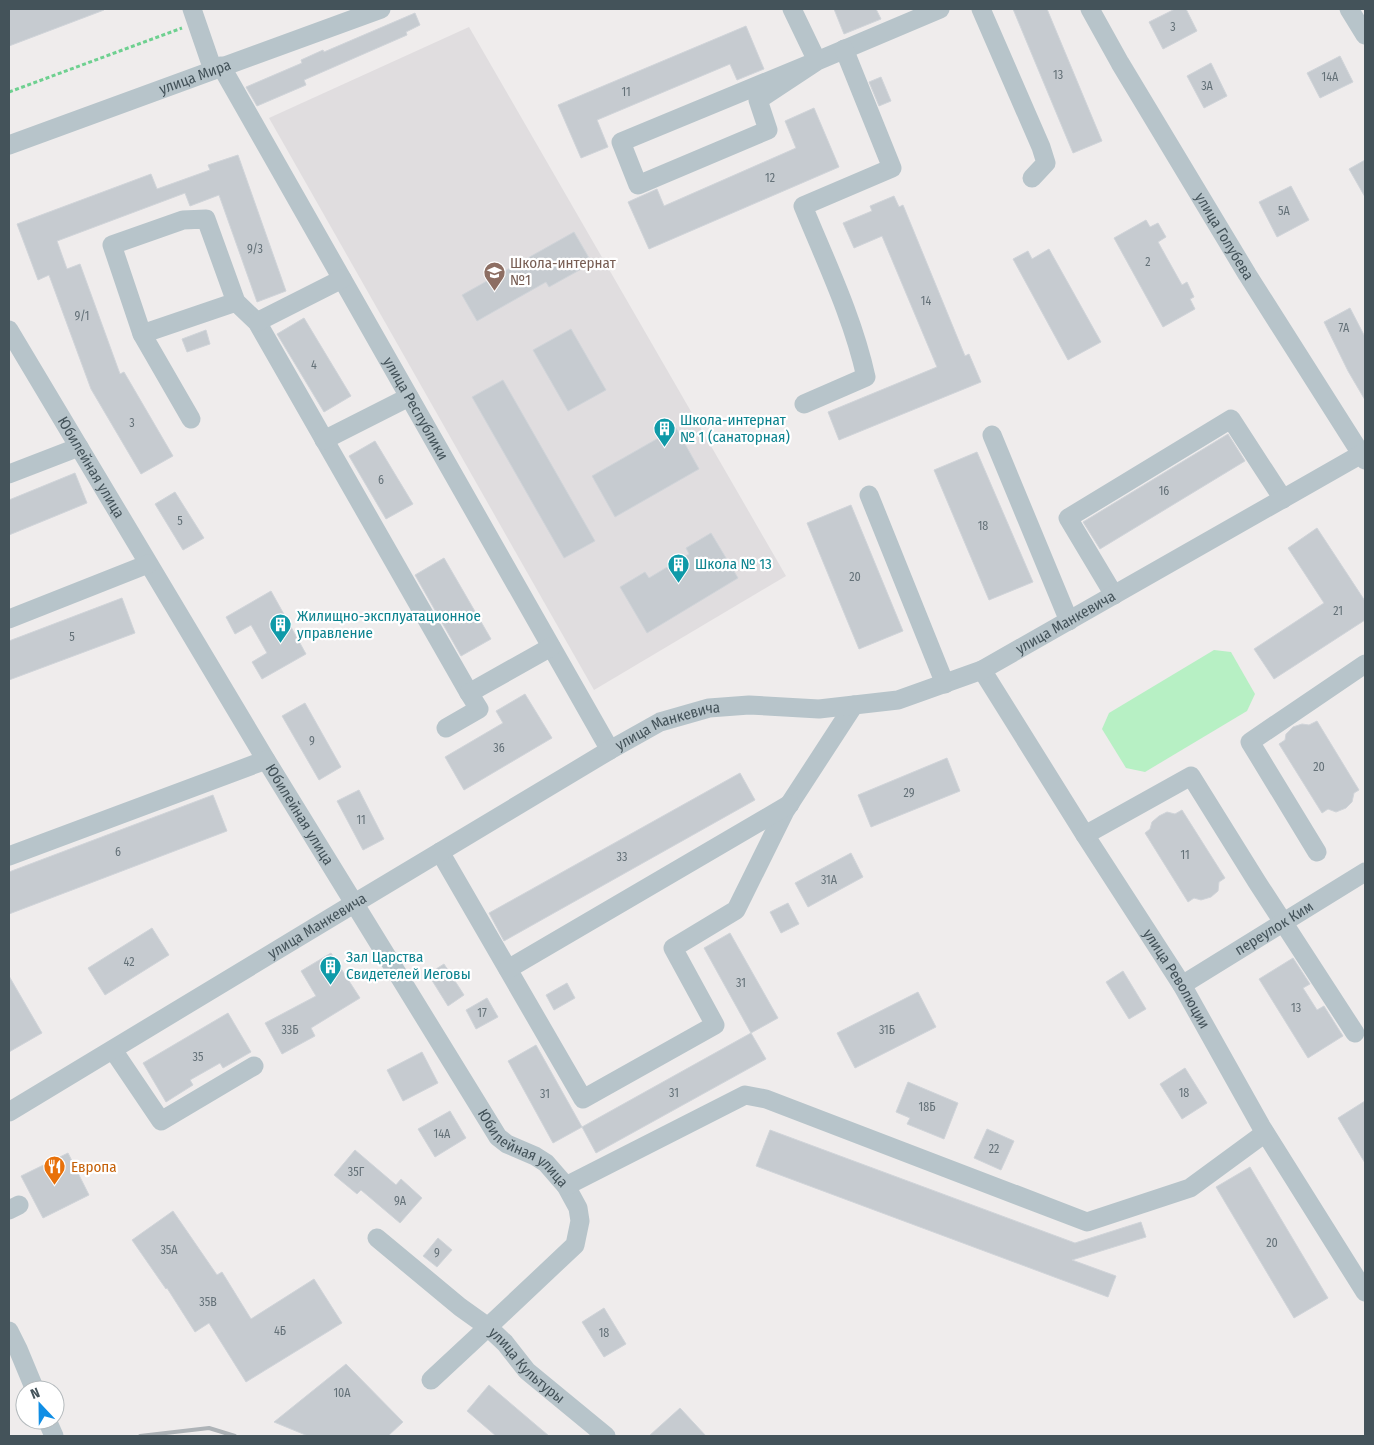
<svg xmlns="http://www.w3.org/2000/svg" width="1374" height="1445" font-family="'Fira Sans Condensed',sans-serif">
<rect width="100%" height="100%" fill="#efecec"/>
<!-- education -->
<path fill="#e0dddf" d="M469,27L786,576L594,690L269,118Z"/>
<!-- green -->
<path fill="#b7f0c4" d="M1214,650L1231,652L1255,694L1247,711L1145,772L1126,768L1102,729L1109,713Z"/>
<!-- building -->
<g fill="#c6cbd0" stroke="#d0d4d9">
<path d="M9,9H104V10L9,46Z"/>
<path d="M834,9H876L881,19L844,34Z"/>
<path d="M1013,9H1047L1102,141L1073,153Z"/>
<path d="M1175,9H1186L1197,31L1163,49L1149,22Z"/>
<path d="M415,13L420,25L406,32L407,35L304,80L306,85L257,106L247,89L246,87L302,63L301,60L323,50L324,52Z"/>
<path d="M746,26L764,69L737,80L730,64L597,120L608,147L581,158L558,105Z"/>
<path d="M1340,56L1353,82L1320,98L1307,73Z"/>
<path d="M1211,63L1227,96L1204,108L1187,76Z"/>
<path d="M881,77L891,101L879,106L869,82Z"/>
<path d="M814,108L839,167L649,249L628,202L657,189L664,206L796,148L785,121Z"/>
<path d="M238,155L286,291L257,302L219,195L190,206L185,193L57,241L67,269L80,264L120,374L124,372L173,456L141,474L91,389L49,275L38,280L17,224L151,174L157,189L210,170L208,165Z"/>
<path d="M1365,160V197L1349,169Z"/>
<path d="M1291,186L1309,220L1277,237L1259,202Z"/>
<path d="M894,196L899,207L903,205L965,356L969,354L981,382L839,440L828,412L937,367L882,236L854,248L843,223L872,211L870,206Z"/>
<path d="M1146,220L1150,227L1158,223L1166,237L1158,242L1182,285L1187,282L1194,297L1190,299L1195,309L1163,327L1114,238Z"/>
<path d="M574,232L592,263L549,287L546,282L477,321L462,295Z"/>
<path d="M1049,249L1101,342L1068,360L1013,259L1028,251L1032,259Z"/>
<path d="M1350,308L1365,337V400L1348,371L1324,322Z"/>
<path d="M304,318L351,396L324,412L277,334Z"/>
<path d="M571,329L606,390L568,411L533,350Z"/>
<path d="M206,330L210,344L187,352L182,339Z"/>
<path d="M503,380L595,541L564,558L472,397Z"/>
<path d="M676,428L699,469L615,517L592,476Z"/>
<path d="M1228,434L1245,461L1100,549L1083,522Z"/>
<path d="M375,441L413,504L386,519L349,456Z"/>
<path d="M977,452L1033,582L989,600L934,470Z"/>
<path d="M75,473L87,503L9,535V500Z"/>
<path d="M175,492L204,538L183,550L155,504Z"/>
<path d="M851,505L903,631L859,649L807,523Z"/>
<path d="M1317,528L1365,601V620L1274,679L1254,649L1324,603L1288,548Z"/>
<path d="M711,533L738,578L647,633L620,587L645,572L649,578L689,554L686,548Z"/>
<path d="M444,558L491,639L461,656L415,575Z"/>
<path d="M271,591L306,654L262,679L252,662L267,653L251,625L235,634L226,617Z"/>
<path d="M122,598L135,633L9,680V641Z"/>
<path d="M525,694L552,738L464,790L445,757L503,723L496,711Z"/>
<path d="M305,703L341,767L319,780L282,716Z"/>
<path d="M1317,721L1359,790L1354,793L1352,802L1346,808L1336,812L1328,809L1322,813L1279,744L1285,740L1286,734L1293,727L1302,724L1309,725Z"/>
<path d="M947,758L960,791L871,827L858,795Z"/>
<path d="M740,773L755,800L504,941L489,913Z"/>
<path d="M359,790L384,839L363,850L337,801Z"/>
<path d="M213,795L227,831L9,914V872Z"/>
<path d="M1182,810L1225,878L1219,882L1218,891L1211,897L1201,900L1194,898L1188,902L1145,833L1150,829L1152,822L1159,816L1167,812L1175,814Z"/>
<path d="M851,853L863,877L808,907L795,883Z"/>
<path d="M788,903L799,924L781,933L770,912Z"/>
<path d="M152,928L169,955L105,995L88,968Z"/>
<path d="M730,933L778,1018L751,1033L704,948Z"/>
<path d="M331,953L360,998L311,1028L315,1036L282,1054L265,1023L316,996L301,971Z"/>
<path d="M1293,958L1310,984L1303,988L1317,1010L1324,1006L1343,1036L1308,1058L1259,979Z"/>
<path d="M444,964L464,995L448,1006L428,974Z"/>
<path d="M1123,971L1146,1009L1129,1019L1106,982Z"/>
<path d="M9,976L42,1033L9,1052Z"/>
<path d="M567,983L575,998L554,1010L546,995Z"/>
<path d="M918,992L936,1027L855,1068L837,1033Z"/>
<path d="M487,998L498,1017L476,1029L466,1010Z"/>
<path d="M228,1013L251,1052L223,1068L220,1063L190,1080L193,1085L166,1102L143,1063Z"/>
<path d="M751,1033L766,1059L596,1153L582,1127Z"/>
<path d="M536,1045L582,1127L553,1143L508,1061Z"/>
<path d="M422,1052L438,1083L403,1101L387,1070Z"/>
<path d="M1185,1068L1207,1103L1182,1119L1160,1084Z"/>
<path d="M908,1082L958,1103L944,1139L907,1124L910,1118L896,1112Z"/>
<path d="M1365,1101V1163L1338,1118Z"/>
<path d="M450,1111L466,1138L435,1157L418,1129Z"/>
<path d="M987,1129L1014,1141L1001,1170L974,1158Z"/>
<path d="M770,1130L1075,1243L1141,1222L1146,1237L1072,1260L1116,1276L1108,1297L756,1166Z"/>
<path d="M355,1150L396,1185L401,1179L422,1198L400,1223L361,1190L357,1194L334,1175Z"/>
<path d="M68,1153L89,1195L43,1218L21,1176Z"/>
<path d="M1250,1167L1328,1298L1294,1318L1216,1187Z"/>
<path d="M173,1211L217,1275L222,1272L251,1319L314,1279L342,1323L246,1382L209,1323L195,1332L167,1288L166,1289L132,1240Z"/>
<path d="M438,1238L452,1250L437,1267L423,1256Z"/>
<path d="M604,1308L626,1344L604,1357L582,1322Z"/>
<path d="M346,1364L403,1422L388,1436H308L274,1422Z"/>
<path d="M489,1385L549,1436H496L467,1411Z"/>
<path d="M680,1408L706,1436H649Z"/>
</g>
<g fill="none" stroke-linecap="round" stroke-linejoin="round">
<!-- path -->
<path stroke="#6ed090" stroke-width="3" stroke-dasharray="4 2.5" stroke-linecap="butt" d="M9,92L182,28"/>
<!-- minor -->
<g stroke="#b7c4ca" stroke-width="19">
<path d="M192,9L213,70"/>
<path d="M792,9L817,61L621,142L638,185L768,130L758,100L817,61L940,9"/>
<path d="M981,9L1041,147L1046,163L1032,178"/>
<path id="s1" d="M1090,9L1120,63L1247,274L1365,460"/>
<path d="M1349,9L1365,35"/>
<path id="s2" d="M221,66L610,750"/>
<path id="s3" d="M9,145L381,9"/>
<path d="M236,302L142,334L112,245L183,220L206,219L236,302L257,322L469,693"/>
<path d="M257,322L342,279"/>
<path id="s4" d="M9,330L266,760L498,1137L507,1144L535,1156L546,1163L566,1186L578,1208L580,1221L575,1245L488,1327L505,1343L527,1371L606,1436"/>
<path d="M142,334L191,419"/>
<path d="M804,404L866,377C853,318 826,262 803,206L892,168L844,49"/>
<path d="M992,435L1069,621"/>
<path d="M324,440L409,397"/>
<path d="M9,474L79,447"/>
<path d="M869,495L945,684"/>
<path d="M1114,595L1068,518L1231,419L1283,499"/>
<path d="M9,619L148,564"/>
<path id="s5" d="M982,670L1085,835L1182,985L1261,1126L1365,1292"/>
<path d="M446,728L479,709L469,693L551,647"/>
<path d="M1085,835L1191,776L1257,882L1355,1033"/>
<path d="M440,852L583,1099L715,1025L673,948L736,910L785,811L854,705"/>
<path d="M1317,852L1250,742L1365,664"/>
<path d="M9,856L266,760"/>
<path d="M508,969L790,804"/>
<path id="s6" d="M1182,985L1365,872"/>
<path d="M113,1050L161,1121L254,1066"/>
<path id="s7" d="M9,1112L355,903L610,750L660,722L709,708L749,705L819,709L898,700L982,670L1365,452"/>
<path d="M566,1186L745,1095L766,1099L1087,1222L1190,1188L1265,1133"/>
<path d="M9,1210L19,1205"/>
<path d="M377,1238L460,1307L488,1327L431,1380"/>
<path d="M9,1331L18,1349L35,1390"/>
<path d="M47,1420L54,1436"/>
</g>
<!-- rail -->
<path stroke="#aeb3b7" stroke-width="4" d="M140,1436L209,1428L235,1436"/>
</g>
<!-- icons -->
<defs>
<symbol id="school-pin" viewBox="-11 -11 22 30"><path d="M0 17L-7.5 6A9.5 9.5 0 1 1 7.5 6Z" fill="#8d6e63" stroke="#fff"/><path d="M0-5L7-2L0 1L-7-2ZM-4 1L0 2.5L4 1V4Q0 6-4 4Z" fill="#fff"/></symbol>
<symbol id="building-pin" viewBox="-11 -11 22 30"><path d="M0 17L-7.5 6A9.5 9.5 0 1 1 7.5 6Z" fill="#0f9aa8" stroke="#fff"/><path d="M-4-6H4V6H1V3H-1V6H-4ZM-2.5-4.3h1.7v1.8h-1.7ZM.8-4.3h1.7v1.8H.8ZM-2.5-1h1.7V.8h-1.7ZM.8-1h1.7V.8H.8Z" fill="#fff"/></symbol>
<symbol id="restaurant-pin" viewBox="-11 -11 22 30"><path d="M0 17L-7.5 6A9.5 9.5 0 1 1 7.5 6Z" fill="#e8710a" stroke="#fff"/><path d="M-5-6h1v4h1v-4h1v4h1v-4h1v5L-1.5 .5V6h-2V.5L-5-1ZM5-6V6H3V1.5H1.5Q1.5-4 5-6Z" fill="#fff"/></symbol>
</defs>
<g fill-rule="evenodd">
<use href="#school-pin" x="482" y="260" width="25" height="34"/>
<use href="#building-pin" x="652" y="416" width="25" height="34"/>
<use href="#building-pin" x="666" y="552" width="25" height="34"/>
<use href="#building-pin" x="268" y="612" width="25" height="34"/>
<use href="#building-pin" x="318" y="954" width="25" height="34"/>
<use href="#restaurant-pin" x="42" y="1154" width="25" height="34"/>
</g>
<g text-anchor="middle" dominant-baseline="central" stroke-width="4.5" stroke-linejoin="round" paint-order="stroke">
<!-- number labels -->
<g font-size="12" fill="#647178">
<text x="1173" y="27">3</text>
<text x="1058" y="75">13</text>
<text x="1330" y="77">14А</text>
<text x="1207" y="86">3А</text>
<text x="626" y="92">11</text>
<text x="770" y="178">12</text>
<text x="1284" y="211">5А</text>
<text x="255" y="249">9/3</text>
<text x="1148" y="262">2</text>
<text x="926" y="301">14</text>
<text x="82" y="316">9/1</text>
<text x="1344" y="328">7А</text>
<text x="314" y="365">4</text>
<text x="132" y="423">3</text>
<text x="381" y="480">6</text>
<text x="1164" y="491">16</text>
<text x="180" y="521">5</text>
<text x="983" y="526">18</text>
<text x="855" y="577">20</text>
<text x="1338" y="611">21</text>
<text x="72" y="637">5</text>
<text x="312" y="741">9</text>
<text x="499" y="748">36</text>
<text x="1319" y="767">20</text>
<text x="909" y="793">29</text>
<text x="361" y="820">11</text>
<text x="118" y="852">6</text>
<text x="1185" y="855">11</text>
<text x="622" y="857">33</text>
<text x="829" y="880">31А</text>
<text x="129" y="962">42</text>
<text x="741" y="983">31</text>
<text x="1296" y="1008">13</text>
<text x="482" y="1013">17</text>
<text x="290" y="1030">33Б</text>
<text x="887" y="1030">31Б</text>
<text x="198" y="1057">35</text>
<text x="674" y="1093">31</text>
<text x="1184" y="1093">18</text>
<text x="545" y="1094">31</text>
<text x="927" y="1107">18Б</text>
<text x="442" y="1134">14А</text>
<text x="994" y="1149">22</text>
<text x="356" y="1172">35Г</text>
<text x="400" y="1201">9А</text>
<text x="1272" y="1243">20</text>
<text x="169" y="1250">35А</text>
<text x="437" y="1253">9</text>
<text x="208" y="1302">35В</text>
<text x="280" y="1331">4Б</text>
<text x="604" y="1333">18</text>
<text x="342" y="1393">10А</text>
</g>
<!-- street labels -->
<g font-size="15" fill="#44535a" stroke="#fff">
<text stroke="none"><textPath href="#s3" startOffset="198">улица Мира</textPath></text>
<text stroke="none"><textPath href="#s1" startOffset="264">улица Голубева</textPath></text>
<text stroke="none"><textPath href="#s2" startOffset="394">улица Республики</textPath></text>
<text stroke="none"><textPath href="#s4" startOffset="160">Юбилейная улица</textPath></text>
<text stroke="none"><textPath href="#s7" startOffset="1185">улица Манкевича</textPath></text>
<text stroke="none"><textPath href="#s7" startOffset="765">улица Манкевича</textPath></text>
<text stroke="none"><textPath href="#s4" startOffset="565">Юбилейная улица</textPath></text>
<text stroke="none"><textPath href="#s7" startOffset="360">улица Манкевича</textPath></text>
<text stroke="none"><textPath href="#s6" startOffset="108">переулок Ким</textPath></text>
<text stroke="none"><textPath href="#s5" startOffset="365">улица Революции</textPath></text>
<text stroke="none"><textPath href="#s4" startOffset="970">Юбилейная улица</textPath></text>
<text stroke="none"><textPath href="#s4" startOffset="1266">улица Культуры</textPath></text>
</g>
<!-- education labels -->
<g font-size="15" fill="#785e54" stroke="#fff" text-anchor="start">
<text x="510" y="263">Школа-интернат<tspan x="510" dy="17">№1</tspan></text>
</g>
<!-- culture labels -->
<g font-size="15" fill="#0d838f" stroke="#fff" text-anchor="start">
<text x="680" y="420">Школа-интернат<tspan x="680" dy="17">№ 1 (санаторная)</tspan></text>
<text x="695" y="564">Школа № 13</text>
<text x="297" y="616">Жилищно-эксплуатационное<tspan x="297" dy="17">управление</tspan></text>
<text x="346" y="957">Зал Царства<tspan x="346" dy="17">Свидетелей Иеговы</tspan></text>
</g>
<!-- food labels -->
<g font-size="15" fill="#c56008" stroke="#fff" text-anchor="start">
<text x="71" y="1167">Европа</text>
</g>
</g>
<!-- border -->
<rect width="1374" height="1445" fill="none" stroke="#44535a" stroke-width="20"/>
<!-- north arrow -->
<g transform="translate(40 1405) rotate(338)"><circle r="24" fill="#ffffff" stroke="#b4babd"/>
<path d="M0-4L9 19L0 12L-9 19Z" fill="#108ee5"/>
<text y="-8" font-size="14" font-weight="bold" text-anchor="middle" fill="#44535a">N</text>
</g>
</svg>
